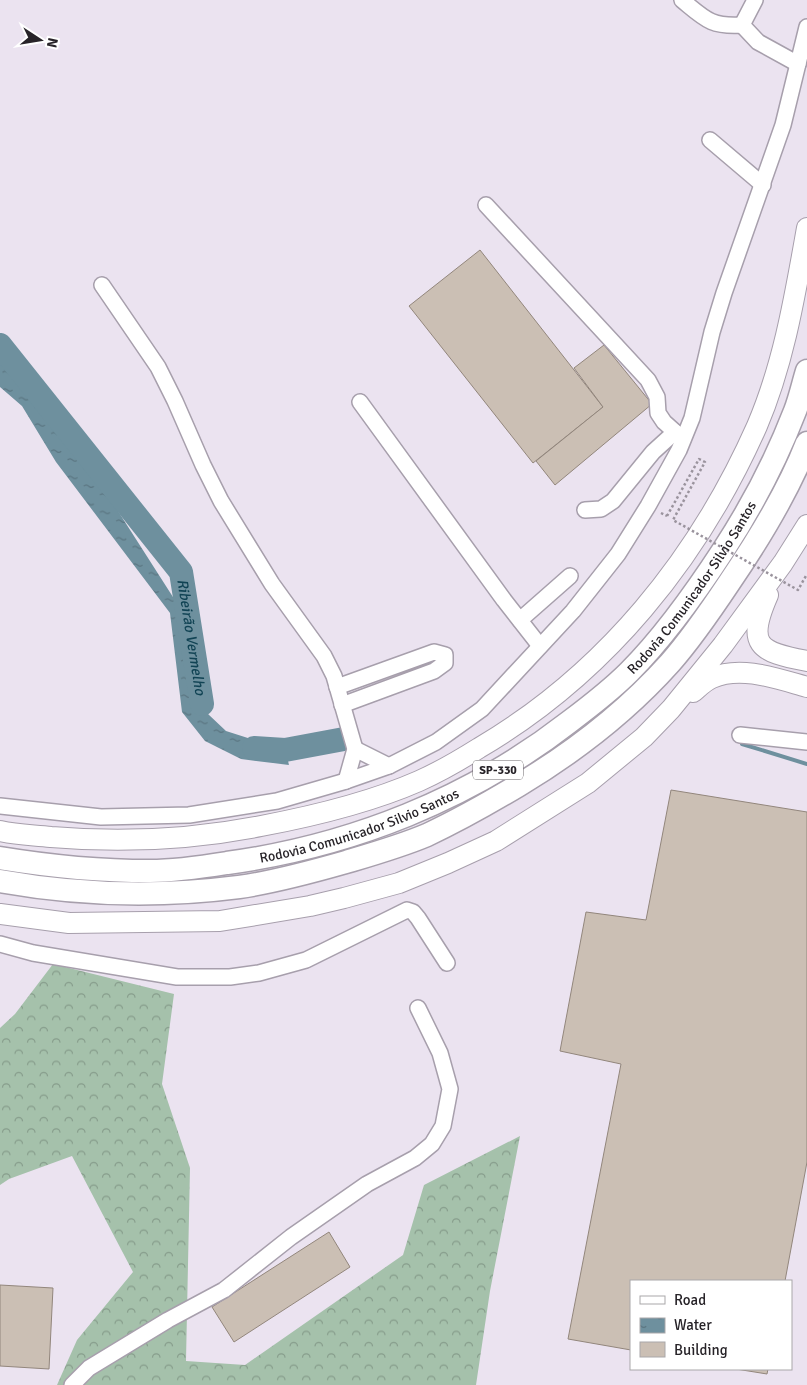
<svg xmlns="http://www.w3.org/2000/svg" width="807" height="1385" font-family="Signika,sans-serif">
<defs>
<pattern id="forest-crowns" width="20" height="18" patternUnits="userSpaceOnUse" patternTransform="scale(1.25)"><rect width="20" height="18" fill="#a5c1ab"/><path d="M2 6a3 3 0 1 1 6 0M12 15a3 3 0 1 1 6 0" fill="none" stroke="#869c8b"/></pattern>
<pattern id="water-ripples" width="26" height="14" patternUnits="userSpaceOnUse" patternTransform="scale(1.25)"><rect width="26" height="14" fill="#6e909e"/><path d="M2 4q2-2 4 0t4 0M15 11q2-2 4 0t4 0" fill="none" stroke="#5a7581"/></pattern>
</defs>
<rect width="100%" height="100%" fill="#ebe3f0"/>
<!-- forest -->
<path fill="url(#forest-crowns)" d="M53,964L174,994L162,1084L190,1168L186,1361L245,1365L403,1255L424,1185L520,1136L490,1291L476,1385H57L77,1340L133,1272L72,1156L9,1179L0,1185V1028L15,1014Z"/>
<!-- water -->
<path fill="url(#water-ripples)" d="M0,339L22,361L180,608L208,714L226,731L251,739L283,740L289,765L241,759L205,741L182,712L170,613L56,462L22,406L0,387Z"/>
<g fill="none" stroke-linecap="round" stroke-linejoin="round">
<!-- stream -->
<path stroke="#6e909e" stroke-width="4" d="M742,744L807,764"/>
<!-- river -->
<g stroke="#6e909e" stroke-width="24">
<path id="s1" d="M0,345L181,572L202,704"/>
<path d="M254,748L285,750L344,739"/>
</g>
</g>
<!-- building -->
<g fill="#cbbfb4" stroke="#92867c">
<path d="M480,250L603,407L533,463L409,306Z"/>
<path d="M604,345L652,404L555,485L536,461L603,407L574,368Z"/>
<path d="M671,790L807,812V1162L785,1281H631V1350L568,1339L621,1064L560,1051L586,912L646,920Z"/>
<path d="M329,1232L350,1267L234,1342L212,1307Z"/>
<path d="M0,1285L53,1288L49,1369L0,1366Z"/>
<path d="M736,1369H768L767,1374Z"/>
</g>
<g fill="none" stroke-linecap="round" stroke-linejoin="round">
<defs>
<g id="minor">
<path d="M682,0C705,19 711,27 742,25"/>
<path d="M755,0L742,25L758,42L798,64"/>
<path d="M710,140L763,185"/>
<path d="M486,205L648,380L657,397L658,413L664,422L683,439"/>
<path d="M102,285L158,367L175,401L203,465L221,501L272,584L324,656L334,676L355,749L346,781"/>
<path d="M360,402L504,600L540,646"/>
<path d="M585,510L601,509L613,501L653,452L675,432"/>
<path d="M520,620L570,576"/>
<path d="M337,687L434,652L445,655V663L434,671L342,705"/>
<path d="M740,735L807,742"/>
<path d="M355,749L389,766"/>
<path d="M0,806L101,817L189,815L277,801L346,781L389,766L436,742L482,709L573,611L618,554L648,506L679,450L692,418L712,332L724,293L783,125L807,27"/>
<path d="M0,944L33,953L177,977H230L259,973L306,960L407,910L413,912L418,918L447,963"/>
<path d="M72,1385L89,1368L168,1320L224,1290L291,1237L367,1184L415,1158L432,1144L443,1126L450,1089L440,1053L418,1008"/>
</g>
<g id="major">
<path d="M768,595C746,645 758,652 807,661"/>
<path d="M693,692C699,687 705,681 712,678C741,665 778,679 807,687"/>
<path d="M0,831C17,835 34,835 51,837C122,843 190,840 261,826C314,816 369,803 419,781C439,772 460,760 479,748C605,674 698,559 757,426C784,363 795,295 807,228"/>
<path d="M0,914L69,923L220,921L310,906L344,898L399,883L448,863L496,841L588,783L644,737L671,709L723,645L783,563L807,525"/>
</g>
<g id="highway">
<path id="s2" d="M0,858C49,866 100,871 150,871C176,871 202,867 227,863C351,846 470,799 569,722C589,707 610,691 629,672C665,636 696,592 724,549C752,506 776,460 795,411C800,398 803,384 807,371"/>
<path d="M0,881C78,895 161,897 239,887C275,882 311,872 346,862C373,854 401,846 427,835C459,820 489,803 519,785C574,752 627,711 670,663C692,638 711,610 729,583C759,539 788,492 807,443"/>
</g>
</defs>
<!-- minor casing -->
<use href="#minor" stroke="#a79fac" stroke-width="18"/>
<!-- major casing -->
<use href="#major" stroke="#a79fac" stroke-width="22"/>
<!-- highway casing -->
<use href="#highway" stroke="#a79fac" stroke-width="25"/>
<!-- path -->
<path stroke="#9a939d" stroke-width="2.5" stroke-dasharray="2.5 2.5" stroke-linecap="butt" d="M661,513L667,516"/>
<!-- minor -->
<use href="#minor" stroke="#fff" stroke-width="15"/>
<!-- major -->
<use href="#major" stroke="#fff" stroke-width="20"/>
<!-- highway -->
<use href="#highway" stroke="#fff" stroke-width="22"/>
<!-- path-bridge -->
<path stroke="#9a939d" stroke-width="2.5" stroke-dasharray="2.5 2.5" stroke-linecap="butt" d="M667,516L699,459L705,462L673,520L798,590L807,574"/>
</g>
<g text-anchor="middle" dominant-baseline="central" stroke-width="4" stroke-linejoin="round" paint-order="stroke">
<!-- shield labels -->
<rect fill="#fff" stroke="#686568" stroke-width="1" x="473" y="760.5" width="50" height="19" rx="4"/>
<g font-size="12" font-weight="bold" fill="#272328">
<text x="498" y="770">SP-330</text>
</g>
<!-- street labels -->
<g font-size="14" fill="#272328" stroke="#fff">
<text stroke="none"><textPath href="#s2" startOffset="786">Rodovia Comunicador Silvio Santos</textPath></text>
<text stroke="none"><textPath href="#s2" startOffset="366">Rodovia Comunicador Silvio Santos</textPath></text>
</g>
<!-- water labels -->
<g font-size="15" font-style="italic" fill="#114354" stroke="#fff">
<text stroke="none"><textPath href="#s1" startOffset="356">Ribeirão Vermelho</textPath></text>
</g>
</g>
<!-- legend -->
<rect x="630" y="1280" width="162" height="90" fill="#ffffff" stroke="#a9a7a9"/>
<rect x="640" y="1296" width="25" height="8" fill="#ffffff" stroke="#a9a7a9"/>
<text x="674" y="1305" font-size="15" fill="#272328">Road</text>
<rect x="640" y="1318" width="25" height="15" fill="url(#water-ripples)" stroke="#a9a7a9"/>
<text x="674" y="1330" font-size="15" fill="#272328">Water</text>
<rect x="640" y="1342" width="25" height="15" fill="#cbbfb4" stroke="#a9a7a9"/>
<text x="674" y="1355" font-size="15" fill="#272328">Building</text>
<!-- north arrow -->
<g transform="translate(40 40) rotate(102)" stroke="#ffffff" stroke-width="4" paint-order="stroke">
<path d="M0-4L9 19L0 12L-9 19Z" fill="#272328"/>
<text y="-8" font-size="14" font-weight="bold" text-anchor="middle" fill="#272328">N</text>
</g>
</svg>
